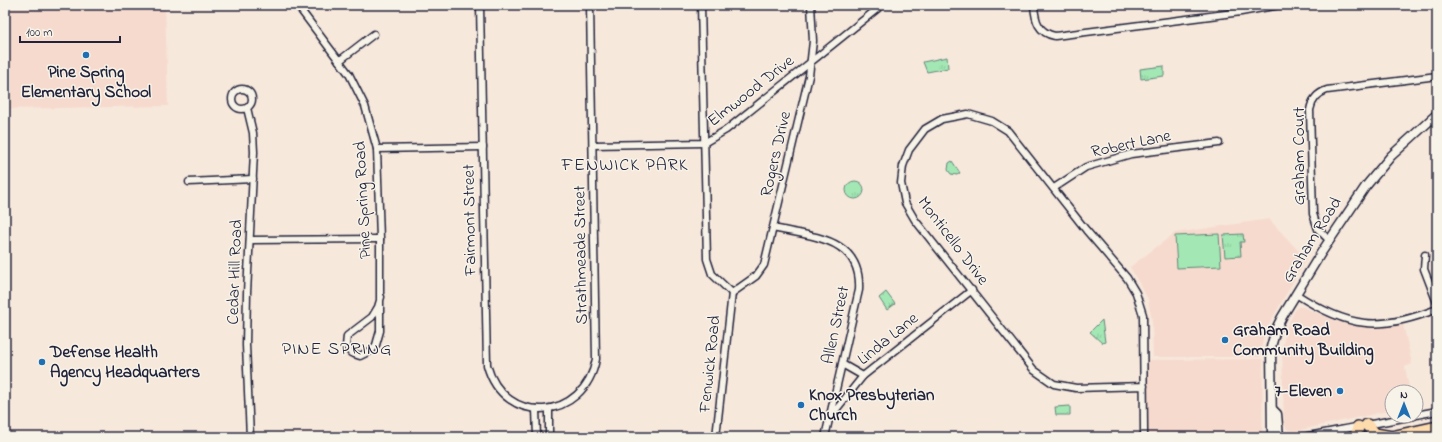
<svg xmlns="http://www.w3.org/2000/svg" width="1442" height="442" font-family="'Indie Flower',sans-serif">
<defs>
<pattern id="grass-tufts" width="24" height="20" patternUnits="userSpaceOnUse"><rect width="24" height="20" fill="#a3e8b4"/><path d="M3 7l-1-3M5 7V3M7 7l1-3M15 17l-1-3M17 17v-4M19 17l1-3" fill="none" stroke="#8cc79c"/></pattern>
</defs>
<rect width="100%" height="100%" fill="#f7e8dc"/>
<filter id="ink" filterUnits="userSpaceOnUse"><feTurbulence type="fractalNoise" baseFrequency=".025" numOctaves="2"/><feDisplacementMap in="SourceGraphic" scale="8" xChannelSelector="R" yChannelSelector="G"/><feConvolveMatrix kernelMatrix="1 2 1 2 8 2 1 2 1" color-interpolation-filters="sRGB"/></filter>
<g filter="url(#ink)">
<!-- built -->
<g fill="#f6dace">
<path d="M5,5H165L168,106L5,109Z"/>
<path d="M1269,219L1306,259L1264,333L1260,357H1153L1152,322L1148,299L1130,267L1175,233Z"/>
<path d="M1298,307H1303L1336,321L1371,327L1403,324L1412,364L1405,367L1410,392H1392V410L1296,431L1288,430L1284,425L1282,349L1286,328L1295,310Z"/>
<path d="M1263,359L1262,433L1257,436L1243,437H1144L1143,360Z"/>
</g>
<!-- grass -->
<g fill="url(#grass-tufts)" stroke="#628578">
<path d="M947,57L948,68L927,72L923,62Z"/>
<path d="M1164,66V76L1141,79L1140,69Z"/>
<path d="M952,161L960,173L957,175L951,174L948,170L949,163Z"/>
<circle cx="855" cy="190" r="9"/>
<path d="M1243,234L1244,242H1240L1241,256L1225,257L1223,235Z"/>
<path d="M886,292L895,304L887,310L879,298Z"/>
<path d="M1102,320L1105,342L1102,343L1090,332Z"/>
<path d="M1070,406V415H1056L1055,407Z"/>
</g>
<!-- garden -->
<path fill="#a3e8b4" stroke="#628578" d="M1219,234L1221,266L1177,268L1175,236Z"/>
<g fill="none" stroke-linecap="round" stroke-linejoin="round">
<defs>
<g id="street">
<path d="M297,5L349,74L365,106L377,149L380,239V331L376,345L372,350L360,356L351,353L346,346L347,336L372,317L378,307L381,297"/>
<path d="M480,5L487,365C504,428 585,421 596,359L590,5"/>
<path d="M701,5L707,259L712,274L732,293"/>
<path d="M1034,5C1035,20 1038,33 1055,36L1241,12L1280,5"/>
<path d="M339,61L374,34"/>
<circle cx="242" cy="99" r="10"/>
<path d="M247,108L253,133L254,152L247,293L246,345L250,437"/>
<path d="M593,145L704,143L726,130L882,5"/>
<path d="M377,149L483,147"/>
<path d="M189,182L253,179"/>
<path d="M1054,188L1086,167L1131,154L1219,143"/>
<path d="M773,228C812,237 862,237 859,290L825,437"/>
<path d="M250,240L380,239"/>
<path d="M1329,240L1318,229L1313,214L1310,110C1312,99 1318,93 1327,90L1437,76"/>
<path d="M1425,255L1424,269L1437,303"/>
<path d="M732,293L756,276L764,265L809,76L813,41L811,5"/>
<path d="M1296,294C1348,328 1379,332 1437,309"/>
<path d="M842,364L863,376"/>
<path d="M1144,386L1076,388L1054,384L1034,370L915,220L905,203L901,183L903,166L909,150L925,129L942,119L968,114L992,121L1008,131L1086,230L1127,278L1136,293L1143,315L1144,431V437"/>
<path d="M536,409L537,437"/>
<path d="M549,409V437"/>
<path d="M1416,415L1437,411"/>
<path d="M831,416L863,376L972,290"/>
<path d="M716,437L732,293"/>
<path d="M1303,437L1414,416"/>
</g>
<g id="secondary">
<path d="M1273,410L1277,414L1279,437"/>
<path d="M1272,437L1271,347L1276,329L1282,317L1321,253L1366,186L1391,156L1437,114"/>
</g>
<g id="highway">
<path d="M1367,425L1375,434L1392,437"/>
<path d="M1356,437L1358,427"/>
<path d="M1391,437L1437,427"/>
</g>
</defs>
<!-- street casing -->
<use href="#street" stroke="#22223b" stroke-width="9"/>
<!-- secondary casing -->
<use href="#secondary" stroke="#22223b" stroke-width="11"/>
<!-- highway casing -->
<use href="#highway" stroke="#22223b" stroke-width="14"/>
<!-- street -->
<use href="#street" stroke="#f7f3e8" stroke-width="6"/>
<!-- secondary -->
<use href="#secondary" stroke="#f7f3e8" stroke-width="8"/>
<!-- highway -->
<use href="#highway" stroke="#fedbac" stroke-width="11"/>
</g>
</g>
<!-- markers -->
<g fill="#1f6fb2" stroke="#f7f3e8" stroke-width="1.5">
<circle cx="86" cy="55" r="4"/>
<circle cx="1225" cy="340" r="4"/>
<circle cx="42" cy="362" r="4"/>
<circle cx="1340" cy="391" r="4"/>
<circle cx="801" cy="405" r="4"/>
</g>
<g text-anchor="middle" dominant-baseline="central" stroke-width="3" stroke-linejoin="round" paint-order="stroke">
<!-- poi labels -->
<g font-size="17" font-weight="bold" fill="#22223b" stroke="#f7f3e8" text-anchor="start">
<text x="86" y="72" text-anchor="middle">Pine Spring<tspan x="86" dy="20">Elementary School</tspan></text>
<text x="1233" y="330">Graham Road<tspan x="1233" dy="20">Community Building</tspan></text>
<text x="50" y="352">Defense Health<tspan x="50" dy="20">Agency Headquarters</tspan></text>
<text x="1332" y="391" text-anchor="end">7-Eleven</text>
<text x="809" y="395">Knox Presbyterian<tspan x="809" dy="20">Church</tspan></text>
</g>
<!-- street labels -->
<g font-size="17" fill="#22223b" stroke="#f7f3e8">
<text transform="translate(751 91) rotate(-38)">Elmwood Drive</text>
<text transform="translate(1131 144) rotate(-12)">Robert Lane</text>
<text transform="translate(776 154) rotate(-77)">Rogers Drive</text>
<text transform="translate(1299 156) rotate(-90)">Graham Court</text>
<text transform="translate(363 200) rotate(-93)">Pine Spring Road</text>
<text transform="translate(470 220) rotate(-91)">Fairmont Street</text>
<text transform="translate(1312 240) rotate(-58)">Graham Road</text>
<text transform="translate(953 241) rotate(53)">Monticello Drive</text>
<text transform="translate(581 255) rotate(-91)">Strathmeade Street</text>
<text transform="translate(235 272) rotate(-88)">Cedar Hill Road</text>
<text transform="translate(836 325) rotate(-78)">Allen Street</text>
<text transform="translate(888 339) rotate(-39)">Linda Lane</text>
<text transform="translate(710 364) rotate(-84)">Fenwick Road</text>
</g>
<!-- neighbourhood labels -->
<g font-size="18" letter-spacing="1" fill="#22223b" stroke="#f7f3e8">
<text x="625" y="166">FENWICK PARK</text>
<text x="337" y="350">PINE SPRING</text>
</g>
</g>
<!-- margin -->
<rect width="1442" height="442" fill="none" stroke="#f7f3e8" stroke-width="20"/>
<rect x="10" y="10" width="1422" height="422" fill="none" stroke="#22223b" stroke-width="1.5" filter="url(#ink)"/>
<!-- north arrow -->
<g transform="translate(1404 404)"><circle r="19" fill="#f7f3e8" stroke="#a29fa3"/>
<path d="M0-3L7 15L0 10L-7 15Z" fill="#1f6fb2"/>
<text y="-6" font-size="11" font-weight="bold" text-anchor="middle" fill="#22223b">N</text>
</g>
<!-- scale -->
<path d="M20 36v6h100v-6" fill="none" stroke="#22223b" stroke-width="2"/>
<text x="26" y="36" font-size="12" fill="#22223b" stroke="#f7f3e8" stroke-width="3" paint-order="stroke">100 m</text>
</svg>
